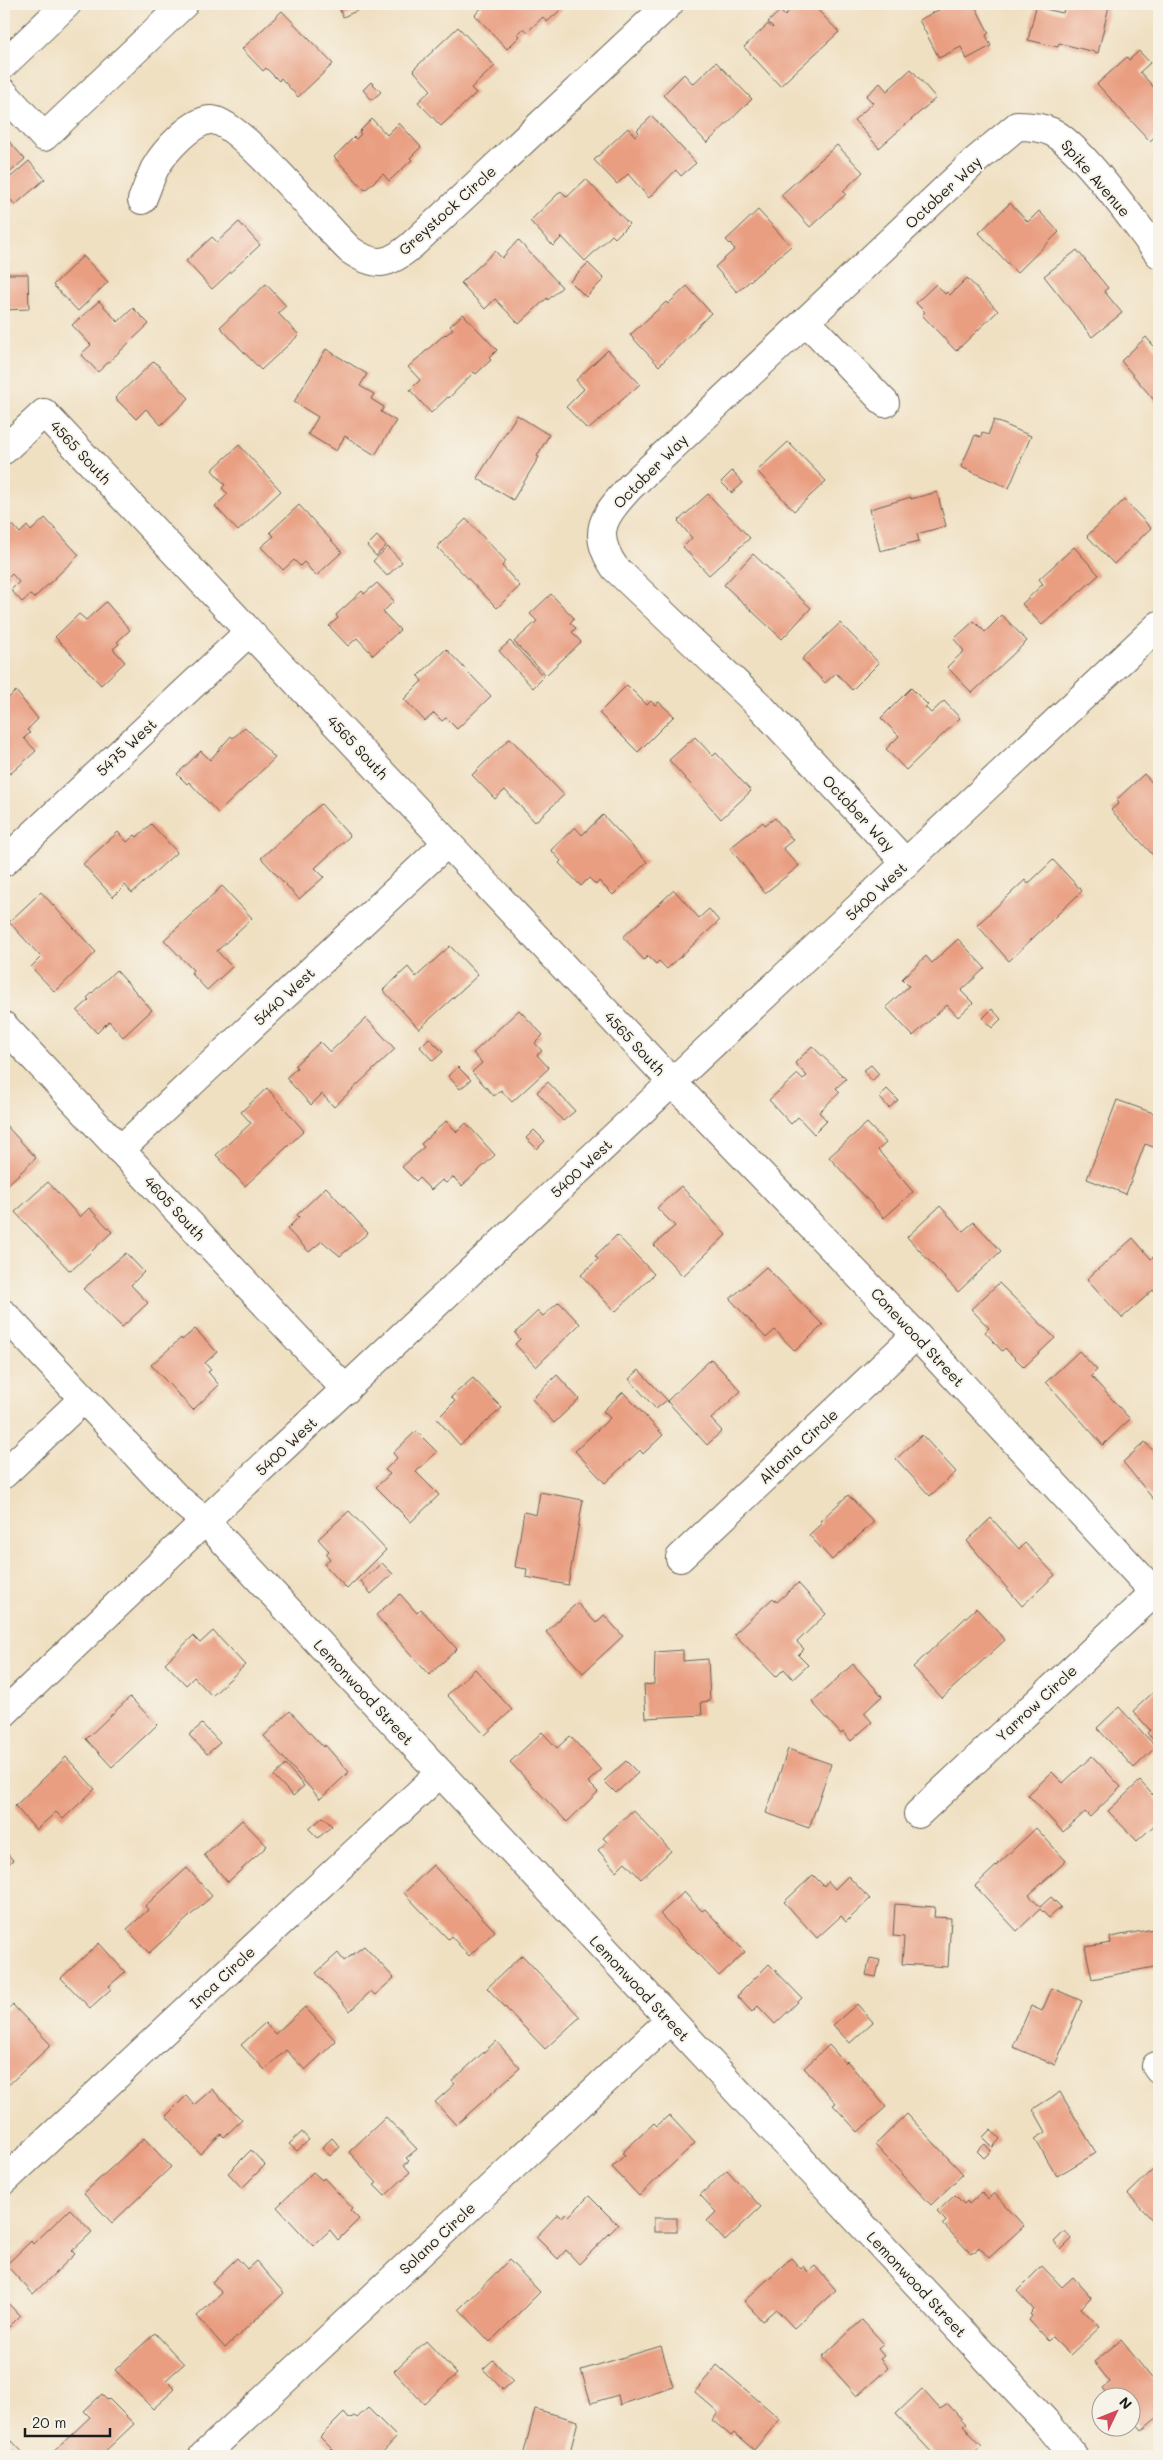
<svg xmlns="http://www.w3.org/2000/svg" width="1163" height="2460" font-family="Mali,sans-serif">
<rect width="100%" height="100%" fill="#f7f3e8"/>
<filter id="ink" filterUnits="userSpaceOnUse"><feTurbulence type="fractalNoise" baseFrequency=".02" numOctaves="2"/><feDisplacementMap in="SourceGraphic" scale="10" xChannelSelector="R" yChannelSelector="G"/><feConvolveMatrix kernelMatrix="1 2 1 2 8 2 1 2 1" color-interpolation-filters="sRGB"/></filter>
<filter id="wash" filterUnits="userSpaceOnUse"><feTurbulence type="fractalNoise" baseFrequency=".0096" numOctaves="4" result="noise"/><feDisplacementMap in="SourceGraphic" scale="20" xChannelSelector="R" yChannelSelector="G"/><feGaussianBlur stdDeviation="1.12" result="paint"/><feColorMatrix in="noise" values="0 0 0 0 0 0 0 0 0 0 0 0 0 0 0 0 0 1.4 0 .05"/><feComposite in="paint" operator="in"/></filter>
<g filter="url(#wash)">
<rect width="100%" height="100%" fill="#f0e0c2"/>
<g id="blocks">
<!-- building -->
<g fill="#e99e81">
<path d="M337,4H372L343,17Z"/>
<path d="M481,4H567L547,22L543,17L527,32L524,28L518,34L520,36L507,49L475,15L482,7L480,5Z"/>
<path d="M794,4H812L839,32L780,86L744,47L768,24L772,28L773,27L768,22L780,11L785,16Z"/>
<path d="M950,4H974L989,33L986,35L991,46L967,59L961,47L939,58L919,20Z"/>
<path d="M1065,4H1099L1109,6L1098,53L1059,43L1058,47L1028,40L1036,7L1063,13Z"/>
<path d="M282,11L333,64L298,97L281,78L279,81L266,68L263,71L242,49Z"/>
<path d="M458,27L495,66L471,88L476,93L441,126L418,102L431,90L413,70Z"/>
<path d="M1139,51L1150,63L1140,72L1159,93V133L1150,141L1097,84L1127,57L1129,60Z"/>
<path d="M716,62L752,99L707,143L663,95L684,74L693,84Z"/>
<path d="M911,69L936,98L879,148L854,120L873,103L866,96L880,83L887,91Z"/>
<path d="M371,82L381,92L372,100L363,90Z"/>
<path d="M652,116L696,163L681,176L676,170L649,198L628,174L617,184L594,160L628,128L635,136L639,132L637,130Z"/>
<path d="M372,119L387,135L399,123L421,147L410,158L412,160L389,181L383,174L365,190L334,157L354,137L356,139L361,134L359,132Z"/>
<path d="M4,136L25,159L4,178Z"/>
<path d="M837,145L863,172L843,191L846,194L810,227L781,195Z"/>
<path d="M29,161L45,179L15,205L4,192V183Z"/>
<path d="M586,179L629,224L615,238L612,235L585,261L562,237L553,246L530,221L561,191L567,197Z"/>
<path d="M1010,203L1028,222L1039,211L1059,232L1017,273L979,233Z"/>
<path d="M758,210L791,246L737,292L715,267L735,249L726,240Z"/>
<path d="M239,222L260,245L212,289L186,261L212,237L217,242Z"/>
<path d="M518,240L562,287L548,300L547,298L519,324L495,299L485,309L461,283L495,251L502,258Z"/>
<path d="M1077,250L1108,288L1104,291L1122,313L1092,337L1044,276Z"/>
<path d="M83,256L108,282L78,311L53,285Z"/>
<path d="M588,263L604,279L586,297L570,281Z"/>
<path d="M4,274H28L29,309L4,310Z"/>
<path d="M967,278L998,311L956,351L922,315L925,312L916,303L936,284L945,294L947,292L950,295Z"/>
<path d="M266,284L286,306L278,313L299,335L261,370L220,327Z"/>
<path d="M687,286L711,313L659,366L630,335L666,302L668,304Z"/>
<path d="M99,301L118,322L133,308L149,324L98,372L81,354L91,345L72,325Z"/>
<path d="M463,314L497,350L489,358L491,360L476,374L474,372L449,398L448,397L431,413L410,390L420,380L408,367L445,334L446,335L453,329L450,326Z"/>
<path d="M1146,337L1159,352V406L1121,361Z"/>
<path d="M326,349L367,374L360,386L374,394L371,399L384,407L381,412L396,421L375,455L345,436L336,451L308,434L318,417L294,402Z"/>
<path d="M608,350L640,384L588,430L566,407L584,389L576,380Z"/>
<path d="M154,361L189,398L161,425L146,409L136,419L115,398Z"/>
<path d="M517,415L549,435L537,456L539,457L513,500L477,478Z"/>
<path d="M994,420L1031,436L1009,488L961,467L975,435L981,437L982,432L988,435Z"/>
<path d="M788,442L826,481L794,511L757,471Z"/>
<path d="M239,445L281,491L238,531L215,506L228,494L222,488L225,485L212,470Z"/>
<path d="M732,471L743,483L732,493L721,482Z"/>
<path d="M937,492L946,526L917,534L919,541L880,551L870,509L911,497V499Z"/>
<path d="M708,494L750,538L709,575L683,547L692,538L678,521Z"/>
<path d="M1124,500L1151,528L1114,564L1087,536Z"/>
<path d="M299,505L342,552L316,576L304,562L300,566L294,560L283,570L261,547L274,536L270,532Z"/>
<path d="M45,518L79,555L34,598L30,595L22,602L11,590L19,582L12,574L4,582V534L13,525L20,533L27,526L31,531Z"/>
<path d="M466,519L506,561L502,566L520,586L497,608L437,547Z"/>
<path d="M377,536L386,546L376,556L367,546Z"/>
<path d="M388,547L402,562L387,576L373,561Z"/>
<path d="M1074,547L1099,575L1042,625L1022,604L1043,584L1039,579Z"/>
<path d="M753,554L811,608L782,639L724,585Z"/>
<path d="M377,583L394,601L383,612L400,630L373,655L357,638L348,646L329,626L338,618L336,615L362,591L364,594Z"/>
<path d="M551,594L574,618L570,623L576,628L572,632L581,642L546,675L514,642L537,621L530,614Z"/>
<path d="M106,602L130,630L117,642L119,644L113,649L125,662L101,685L55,637L79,614L86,620Z"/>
<path d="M1002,615L1027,641L972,693L947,667L964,651L954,639L974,621L985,632Z"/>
<path d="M840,623L879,663L852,690L836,673L825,683L802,659Z"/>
<path d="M510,641L544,677L533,688L499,651Z"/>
<path d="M446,649L491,696L457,729L446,718L442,721L434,713L425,721L404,699L422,681L418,676Z"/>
<path d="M627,685L647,705L651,701L655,705L659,702L674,716L638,752L599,713Z"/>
<path d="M911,688L928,705L925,707L931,713L944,701L960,718L906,770L886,749L899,736L881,718Z"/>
<path d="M16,691L38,719L27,730L30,733L24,738L36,751L10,774L4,767V702Z"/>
<path d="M245,727L275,758L218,813L189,782L187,784L177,774L201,751L210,760L231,736L233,738Z"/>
<path d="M695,737L713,756L716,753L751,791L721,819L669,760Z"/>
<path d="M510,738L564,795L535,822L505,790L495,799L472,775Z"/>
<path d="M1144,774L1159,790V848L1153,855L1111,810L1119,803L1116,800Z"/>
<path d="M321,804L350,836L315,868L324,877L299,899L261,858Z"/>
<path d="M603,815L647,862L613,895L599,881L596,885L589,878L581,886L559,863L561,861L551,850L575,827L582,835Z"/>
<path d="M775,818L793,840L783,848L799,866L765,893L730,848L763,822L765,825Z"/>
<path d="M151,824L177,852L132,893L125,885L113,897L83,864L118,832L127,842L135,835L137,837Z"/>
<path d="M1053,860L1082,891L1009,961L977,925L1025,880L1028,884Z"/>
<path d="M222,886L252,918L217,951L232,967L207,990L191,973L193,970L164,940Z"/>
<path d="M674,890L699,918L709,909L719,921L667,969L659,961L656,964L648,956L644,960L623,937Z"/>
<path d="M41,892L96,952L55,992L31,967L41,957L9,922Z"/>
<path d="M958,939L985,968L961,991L973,1003L958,1017L947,1005L913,1036L886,1007L909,986L902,979L926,956L932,963Z"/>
<path d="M450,946L478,975L419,1029L383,990L408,967L416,977Z"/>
<path d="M116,970L152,1010L123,1037L109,1021L97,1033L77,1011L89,1000L87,998Z"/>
<path d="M992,1009L1001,1019L992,1028L983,1018Z"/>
<path d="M519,1010L543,1035L535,1043L542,1051L537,1055L549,1068L512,1102L501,1090L494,1096L472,1072L482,1063L473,1053Z"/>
<path d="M366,1018L395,1049L334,1107L322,1094L311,1105L286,1078L297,1068L295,1065L320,1042L330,1052Z"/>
<path d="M429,1038L443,1052L433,1061L420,1047Z"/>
<path d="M812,1046L846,1079L836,1088L840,1092L819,1112L827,1121L814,1134L798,1117L791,1124L769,1100L798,1074L803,1079L807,1076L795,1063Z"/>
<path d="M871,1065L879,1074L872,1081L863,1071Z"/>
<path d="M458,1067L471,1080L460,1089L448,1076Z"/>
<path d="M548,1082L575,1111L563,1121L537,1092Z"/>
<path d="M267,1088L304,1131L245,1186L216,1155L251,1123L241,1112Z"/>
<path d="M887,1089L898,1100L889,1108L879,1097Z"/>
<path d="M1117,1100L1159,1115V1140L1156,1148L1145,1144L1126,1194L1087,1179Z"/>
<path d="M446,1121L457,1132L466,1123L495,1155L462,1186L453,1177L446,1183L442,1180L431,1190L419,1178L416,1181L402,1167L424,1147L421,1144Z"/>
<path d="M4,1123L36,1158L4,1188Z"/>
<path d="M867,1123L886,1143L878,1150L913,1192L884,1218L829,1157Z"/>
<path d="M534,1130L545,1141L537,1149L526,1138Z"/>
<path d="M48,1182L80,1217L89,1208L112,1232L73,1269L69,1270L15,1212Z"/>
<path d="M681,1186L726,1235L683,1276L654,1245L675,1226L657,1208Z"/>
<path d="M326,1187L368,1233L340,1256L322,1241L309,1252L287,1229L299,1217L297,1215Z"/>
<path d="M940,1206L963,1231L974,1222L1001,1251L958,1292L907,1237Z"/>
<path d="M617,1235L654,1274L615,1312L581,1275L598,1259L595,1256Z"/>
<path d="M1133,1238L1151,1259L1159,1252V1298L1153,1290L1122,1318L1087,1279Z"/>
<path d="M126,1253L144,1272L131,1285L148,1303L122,1327L83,1289Z"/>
<path d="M766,1267L823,1325L795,1351L775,1330L766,1338L730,1299Z"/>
<path d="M999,1283L1055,1338L1024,1367L1005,1348L1002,1351L985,1332L989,1328L971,1309Z"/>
<path d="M559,1302L580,1324L536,1367L515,1344L520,1339L515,1333L538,1311L543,1316Z"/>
<path d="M195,1329L217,1352L205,1363L211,1370L208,1372L219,1385L193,1410L151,1365L181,1338L182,1340Z"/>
<path d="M1079,1351L1097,1370L1091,1376L1130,1419L1103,1445L1046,1382Z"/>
<path d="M711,1359L741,1391L711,1419L722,1431L707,1445L667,1401Z"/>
<path d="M639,1370L667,1400L656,1409L629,1379Z"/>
<path d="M557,1375L579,1399L554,1423L532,1399Z"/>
<path d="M473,1378L502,1408L460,1445L437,1419L455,1401L451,1397Z"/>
<path d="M623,1392L663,1435L643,1454L640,1450L605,1483L575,1451L610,1418L603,1411Z"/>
<path d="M416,1431L437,1452L416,1472L439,1495L411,1522L376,1487L390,1474L385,1470L397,1458L393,1453Z"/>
<path d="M922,1435L956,1472L930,1496L896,1459Z"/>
<path d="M1145,1442L1159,1457V1506L1123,1462Z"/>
<path d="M540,1492L583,1500L568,1585L526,1577L527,1569L515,1567L524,1512L536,1515Z"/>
<path d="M848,1495L874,1522L832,1560L809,1535L822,1523L820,1521Z"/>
<path d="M349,1511L386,1550L347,1589L324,1564L330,1559L326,1554L329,1551L318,1539Z"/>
<path d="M991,1518L1019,1549L1025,1543L1055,1575L1022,1606L967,1541Z"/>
<path d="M382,1563L393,1574L371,1594L361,1581Z"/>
<path d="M798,1583L826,1614L797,1642L804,1649L798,1655L808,1665L793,1679L784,1669L776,1677L734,1634L773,1598L777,1602Z"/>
<path d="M400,1594L417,1613L421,1609L457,1649L429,1675L376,1615Z"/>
<path d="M577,1603L596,1623L604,1615L623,1636L583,1673L546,1632Z"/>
<path d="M976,1608L1005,1640L942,1698L913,1667Z"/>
<path d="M213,1631L245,1665L212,1696L194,1677L186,1685L165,1663L193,1636L200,1643Z"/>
<path d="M683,1650V1661L708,1659L710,1701L701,1702L702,1715L646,1718L644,1685L654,1684L655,1652Z"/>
<path d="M853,1664L882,1696L864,1713L872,1722L851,1741L843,1732L841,1734L812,1702Z"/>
<path d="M475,1669L512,1710L485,1735L447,1695Z"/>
<path d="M1157,1689L1159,1691V1746L1147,1733L1150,1730L1133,1711Z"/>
<path d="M130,1697L157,1725L112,1767L86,1739Z"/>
<path d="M1119,1707L1156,1747L1134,1768L1097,1728Z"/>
<path d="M290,1711L323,1747L325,1745L349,1772L320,1799L264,1736Z"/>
<path d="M202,1724L220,1743L207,1754L189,1735Z"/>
<path d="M542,1732L557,1748L570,1736L601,1770L588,1782L598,1792L567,1822L510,1762Z"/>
<path d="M788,1749L831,1764L809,1828L766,1813Z"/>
<path d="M1092,1756L1121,1787L1090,1817L1085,1812L1063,1832L1028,1795L1052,1772L1063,1783Z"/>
<path d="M66,1757L95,1789L63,1819L56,1812L36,1830L15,1806Z"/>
<path d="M626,1761L638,1773L616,1793L604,1781Z"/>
<path d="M286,1765L304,1786L293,1796L274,1776Z"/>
<path d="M1140,1781L1159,1802V1821L1137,1841L1108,1811Z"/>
<path d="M633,1810L671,1851L641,1879L625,1862L616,1871L598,1850L607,1842L603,1838Z"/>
<path d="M323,1817L332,1826L318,1838L309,1829Z"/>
<path d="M242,1820L267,1846L228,1882L204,1855Z"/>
<path d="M1036,1828L1066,1861L1029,1895L1040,1907L1051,1897L1061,1907L1049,1918L1040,1909L1017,1931L975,1886Z"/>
<path d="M4,1850L13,1860L4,1868Z"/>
<path d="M433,1865L495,1931L469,1956L451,1936L448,1939L404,1893Z"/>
<path d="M187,1868L212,1896L149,1953L127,1929L148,1910L145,1906Z"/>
<path d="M813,1875L824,1886L828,1881L835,1889L848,1876L870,1899L846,1922L841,1916L817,1938L784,1902Z"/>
<path d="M684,1892L702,1911L705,1909L745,1952L719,1976L660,1914Z"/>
<path d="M895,1904L935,1907L934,1917L951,1918L948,1967L902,1964L904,1937L893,1936Z"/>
<path d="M1159,1928V1966L1092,1979L1085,1947L1111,1943L1110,1937Z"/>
<path d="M99,1943L125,1972L109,1986L111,1989L90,2008L61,1978Z"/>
<path d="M364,1946L394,1978L375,1995L371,1991L350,2011L316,1973L338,1953L344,1961Z"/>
<path d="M522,1955L580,2017L545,2049L487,1988Z"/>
<path d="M870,1958L880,1960L876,1977L866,1975Z"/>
<path d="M769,1964L802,1998L775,2024L758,2006L752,2012L737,1996Z"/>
<path d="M1052,1988L1082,2001L1055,2065L1013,2047L1031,2006L1042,2011Z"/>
<path d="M857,2004L873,2022L850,2043L833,2025Z"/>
<path d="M13,2005L51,2045L4,2089V2013Z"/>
<path d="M305,2007L336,2041L305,2070L286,2050L265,2070L241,2045L265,2023L275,2034Z"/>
<path d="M496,2041L520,2068L456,2125L435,2102L455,2084L452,2081Z"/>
<path d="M829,2045L845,2063L847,2061L886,2107L858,2132L833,2105L836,2103L804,2068Z"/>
<path d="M212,2089L242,2120L224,2137L221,2134L200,2154L166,2116L186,2096L194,2105Z"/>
<path d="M1060,2092L1096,2153L1057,2176L1035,2139L1046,2132L1033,2109Z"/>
<path d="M907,2114L963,2174L931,2205L875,2145Z"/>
<path d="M669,2115L695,2143L639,2196L612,2167L625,2155L622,2153L654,2123L657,2126Z"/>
<path d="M386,2117L417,2149L406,2158L409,2161L404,2165L410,2172L385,2196L374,2185L377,2183L349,2152Z"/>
<path d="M991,2129L1000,2139L993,2147L983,2137Z"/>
<path d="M302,2132L309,2140L297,2151L289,2144Z"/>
<path d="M144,2138L171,2167L112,2223L84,2193Z"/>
<path d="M332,2138L340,2147L330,2156L322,2147Z"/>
<path d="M985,2144L991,2151L984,2158L977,2151Z"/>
<path d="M251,2150L265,2165L242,2188L228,2173Z"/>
<path d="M1156,2167L1159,2171V2227L1128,2194Z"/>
<path d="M727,2170L761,2207L725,2241L707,2221L716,2212L700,2195Z"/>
<path d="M313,2172L322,2180L324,2178L352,2208L350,2210L359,2219L338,2240L330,2230L313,2246L277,2207Z"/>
<path d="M982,2192L988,2199L994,2193L1024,2226L989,2258L979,2247L971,2254L943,2224L946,2221L937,2212L955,2195L964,2204L967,2201L969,2204Z"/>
<path d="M589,2196L618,2225L579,2264L566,2250L558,2259L536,2237L558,2214L562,2218L566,2213L569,2216Z"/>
<path d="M70,2209L92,2232L72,2251L75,2254L33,2294L6,2265L31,2241L33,2244Z"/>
<rect x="654" y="2218" width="23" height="14"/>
<path d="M1065,2231L1072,2239L1061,2250L1054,2242Z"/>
<path d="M237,2258L247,2269L256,2261L284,2293L225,2348L197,2316L222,2293L212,2282Z"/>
<path d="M791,2258L801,2269L804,2266L808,2272L815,2266L836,2290L794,2328L776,2309L762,2321L744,2301Z"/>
<path d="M509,2260L540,2292L490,2342L459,2309Z"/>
<path d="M1042,2266L1062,2287L1073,2277L1091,2297L1081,2308L1100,2327L1070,2355L1052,2337L1048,2341L1029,2320L1032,2316L1030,2314L1034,2310L1017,2291Z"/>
<path d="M4,2299L20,2316L4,2332Z"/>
<path d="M862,2320L884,2344L878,2349L884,2356L880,2359L888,2368L857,2396L822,2357Z"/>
<path d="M155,2333L184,2364L166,2380L175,2389L153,2409L115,2370Z"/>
<path d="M1121,2340L1159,2387V2416L1142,2430L1130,2416V2398H1111L1103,2388L1110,2382L1094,2362Z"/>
<path d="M426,2341L457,2374L424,2404L394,2371Z"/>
<path d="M661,2346L673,2387L620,2405L618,2395L591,2403L581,2370Z"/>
<path d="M493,2360L513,2381L503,2390L483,2369Z"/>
<path d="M717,2365L780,2419L754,2450L734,2433L731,2436L712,2420L718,2412L695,2392Z"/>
<path d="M922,2389L940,2409L948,2404L966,2424L963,2426L982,2446L971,2456H935L896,2414Z"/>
<path d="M102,2394L108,2400L109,2399L134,2424L100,2456H49L90,2417L84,2411Z"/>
<path d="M368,2408L397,2437L379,2456H339L320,2437L344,2413L349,2419L354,2416L357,2418Z"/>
<path d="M535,2409L578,2421L569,2456H523Z"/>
<path d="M12,2441L26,2456H4V2449Z"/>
<path d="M790,2452L792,2456H780Z"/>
</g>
</g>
</g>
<g filter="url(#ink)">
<use href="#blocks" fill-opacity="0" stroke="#666156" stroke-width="1"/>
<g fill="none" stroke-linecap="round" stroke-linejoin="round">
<defs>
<g id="minor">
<path d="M4,64L67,4"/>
<path d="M4,93L44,137L184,4"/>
<path d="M142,200C147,189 150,178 155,168C164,152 193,119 212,120C241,122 324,226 350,250C376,268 389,265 412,245L669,4"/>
<path d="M806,321L885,403"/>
<path d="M4,450L44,413L672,1082L916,1335L1159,1597"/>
<path d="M4,862L249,632"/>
<path d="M906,863L761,707L615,568C590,532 604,516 630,487L975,161L1017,126C1029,126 1041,127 1052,132C1082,147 1136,225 1159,254"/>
<path d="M4,1026L346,1390"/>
<path d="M120,1150L447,843"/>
<path d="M4,1314L175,1496L205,1521L1045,2421L1074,2456"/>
<path d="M4,1474L83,1399"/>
<path d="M680,1558L916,1335"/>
<path d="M4,1713L205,1521L1159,625"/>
<path d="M918,1814L1155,1592"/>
<path d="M1156,2066L1159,2070"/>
<path d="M4,2181L440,1773"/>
<path d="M203,2456L670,2020"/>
</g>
</defs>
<!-- minor casing -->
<use href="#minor" stroke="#666156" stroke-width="30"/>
<!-- minor -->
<use href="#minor" stroke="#fff" stroke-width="28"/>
</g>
</g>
<g text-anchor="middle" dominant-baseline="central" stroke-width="4" stroke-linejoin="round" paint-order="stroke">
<!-- street labels -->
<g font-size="15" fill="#1c1c1c" stroke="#f7f3e8">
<text transform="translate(1096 178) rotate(49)">Spike Avenue</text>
<text transform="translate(943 192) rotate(-43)">October Way</text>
<text transform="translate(447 210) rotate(-42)">Greystock Circle</text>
<text transform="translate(81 452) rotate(47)">4565 South</text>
<text transform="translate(650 471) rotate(-45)">October Way</text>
<text transform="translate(126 747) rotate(-43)">5475 West</text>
<text transform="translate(358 747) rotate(47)">4565 South</text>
<text transform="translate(859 813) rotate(47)">October Way</text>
<text transform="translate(876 891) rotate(-43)">5400 West</text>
<text transform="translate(284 996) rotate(-43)">5440 West</text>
<text transform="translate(635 1043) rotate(47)">4565 South</text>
<text transform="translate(581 1168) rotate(-43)">5400 West</text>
<text transform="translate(175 1208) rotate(47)">4605 South</text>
<text transform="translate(918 1337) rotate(47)">Conewood Street</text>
<text transform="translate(286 1446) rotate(-43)">5400 West</text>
<text transform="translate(798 1446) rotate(-43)">Altonia Circle</text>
<text transform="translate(364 1692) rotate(47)">Lemonwood Street</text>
<text transform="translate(1036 1703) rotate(-43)">Yarrow Circle</text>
<text transform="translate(222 1977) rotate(-43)">Inca Circle</text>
<text transform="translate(640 1988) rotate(47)">Lemonwood Street</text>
<text transform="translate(437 2238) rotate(-43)">Solano Circle</text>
<text transform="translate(917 2284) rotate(47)">Lemonwood Street</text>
</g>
</g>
<!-- margin -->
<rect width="1163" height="2460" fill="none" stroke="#f7f3e8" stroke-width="20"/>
<!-- north arrow -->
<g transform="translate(1116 2412) rotate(47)"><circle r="24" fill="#f7f3e8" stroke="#9f9d96"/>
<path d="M0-4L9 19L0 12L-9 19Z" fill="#d1495b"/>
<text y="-8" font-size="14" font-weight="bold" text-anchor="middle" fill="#1c1c1c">N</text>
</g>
<!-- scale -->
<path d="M25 2428v8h85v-8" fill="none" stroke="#1c1c1c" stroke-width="2.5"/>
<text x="32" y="2428" font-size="15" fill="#1c1c1c" stroke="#f7f3e8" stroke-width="4" paint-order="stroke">20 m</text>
</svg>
